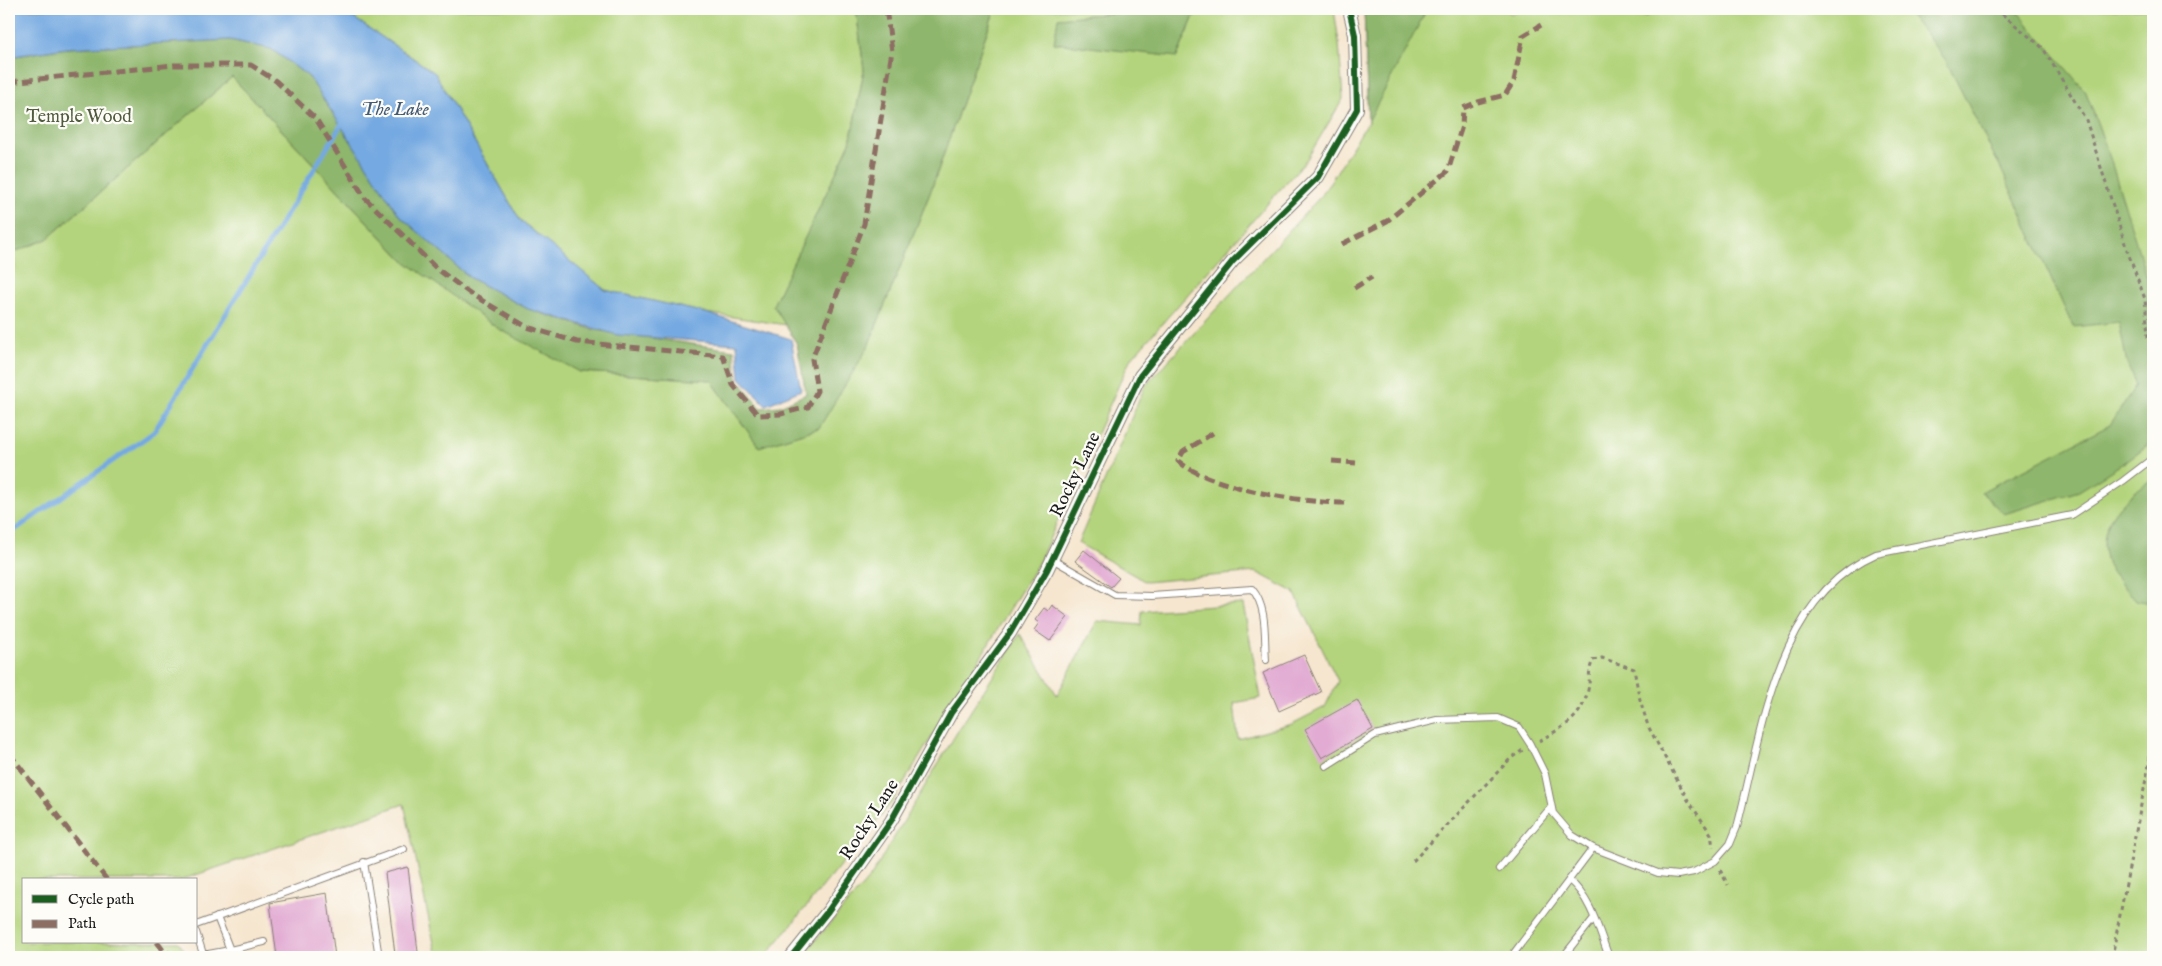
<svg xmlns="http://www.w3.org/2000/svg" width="2162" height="966" font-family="'IM FELL English',serif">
<rect width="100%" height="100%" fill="#fdfcf7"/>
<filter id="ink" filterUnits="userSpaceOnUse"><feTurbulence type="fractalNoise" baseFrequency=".02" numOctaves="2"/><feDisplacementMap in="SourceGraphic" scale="10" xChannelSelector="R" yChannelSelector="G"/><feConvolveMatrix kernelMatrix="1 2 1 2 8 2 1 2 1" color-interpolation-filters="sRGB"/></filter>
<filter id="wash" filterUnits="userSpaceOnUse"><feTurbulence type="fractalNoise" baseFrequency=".0096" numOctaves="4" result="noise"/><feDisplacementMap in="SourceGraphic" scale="20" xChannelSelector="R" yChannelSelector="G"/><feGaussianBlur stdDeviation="1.12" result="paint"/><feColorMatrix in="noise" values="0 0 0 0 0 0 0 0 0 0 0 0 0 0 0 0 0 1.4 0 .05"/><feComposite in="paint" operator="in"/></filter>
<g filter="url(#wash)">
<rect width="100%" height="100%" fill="#f6e6cf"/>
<!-- green -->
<g fill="#b3d47c" stroke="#68784c">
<path d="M328,9H856L864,70L850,143L774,305L786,325L706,313L605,290L520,220L435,73L351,16Z"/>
<path d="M995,9H1158L1058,18L1177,57L1197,9H1334L1339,43L1343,99L1307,159L1130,360L1040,560L892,802L765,957H437L404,804L181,880H24V942H178L190,957H9V254L47,239L232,77L403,260L580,372L711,380L759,446L867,349L930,193Z"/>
<path d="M1364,9H1507L1511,14L1520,9H1639L1644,17L1662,9H2153V957H801L871,876L956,734L1020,634L1057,695L1097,621L1141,625L1142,611L1243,604L1261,698L1234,703L1238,739L1292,724L1325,707L1338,681L1294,592L1256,572L1146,582L1078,543L1145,386L1322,195L1368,122Z"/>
</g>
<!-- forest -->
<g fill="#8eb66c" stroke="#556944">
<path d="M856,9H995L930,193L867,349L819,428L759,447L711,380L580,372L497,328L403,260L232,77L47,239L9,254V57L66,48L230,40L271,49L309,77L399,215L470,278L528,309L595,330L734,350L737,379L761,408L780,406L806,394L797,344L773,305L850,143L864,70Z"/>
<path d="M1158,9H1197L1177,57L1054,43L1058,18Z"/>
<path d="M1364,9H1427L1368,122Z"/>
<path d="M1905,9L2016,10L2086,92L2110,158L2151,291L2153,303V441L2125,462L2079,491L2004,514L1981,492L2110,425L2136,385L2127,364L2119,322L2073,327L2002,171L1945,59Z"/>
<path d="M2153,478V604L2136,600C2127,589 2109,573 2106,559C2096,520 2125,499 2153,478Z"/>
</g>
<!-- water -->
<path fill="#74a9e1" stroke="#48627e" d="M9,9H328L351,16L435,73L520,220L605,290L706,313L791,339L801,390L766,405L740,378L737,344L617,335L528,309L470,278L399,215L309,77L271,49L230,40L66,48L9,57Z"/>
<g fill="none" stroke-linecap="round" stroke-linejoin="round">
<!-- stream -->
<path stroke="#74a9e1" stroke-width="5" d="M9,534L154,432L341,125"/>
</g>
<g id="blocks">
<!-- building -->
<g fill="#e2abd3">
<path d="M1084,550L1119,578L1111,587L1075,561Z"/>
<path d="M1052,605L1068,617L1050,641L1034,630L1039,623L1035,620L1044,608L1048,611Z"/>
<path d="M1304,655L1321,692L1279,711L1263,673Z"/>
<path d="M1357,700L1373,729L1322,758L1305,729Z"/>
<path d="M408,867L418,952L395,954L385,873Z"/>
<path d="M327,893L335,957H277L270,903Z"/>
</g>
</g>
</g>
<g filter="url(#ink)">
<use href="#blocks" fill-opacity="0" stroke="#898176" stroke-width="1"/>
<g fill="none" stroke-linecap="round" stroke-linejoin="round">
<defs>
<g id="lane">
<path d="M1052,559L1115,595L1152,596L1252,589C1268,608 1264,637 1266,660"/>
<path d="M1326,766L1375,735L1399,729L1437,720L1498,718L1519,727L1530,744L1545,774L1553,813L1572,835L1593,848L1658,873L1678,875L1694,872L1715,861L1730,844L1737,827C1762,733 1775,598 1876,554L2072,515L2123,481L2153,458"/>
<path d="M364,862L379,957"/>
<path d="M1499,869L1551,807"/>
<path d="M1569,880C1591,898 1599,931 1609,957"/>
<path d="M217,917L230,950L264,942"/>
<path d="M196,925L404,849"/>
<path d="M196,932L204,957"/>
<path d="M203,955L230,950"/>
<path d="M1511,957L1593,848"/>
<path d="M1563,957L1594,918"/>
</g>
<path id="street" d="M791,957L828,911L891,821L951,713L1010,633L1047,570L1140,376L1233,261L1318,177L1357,109L1355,35L1349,9"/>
</defs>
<!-- lane casing -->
<use href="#lane" stroke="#898176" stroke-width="8"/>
<!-- street casing -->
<use href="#street" stroke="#898176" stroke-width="14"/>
<!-- path -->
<g stroke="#898176" stroke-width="3" stroke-dasharray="4 4" stroke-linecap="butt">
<path d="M1996,9L2043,48L2086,120L2127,250L2145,299L2148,337L2153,352"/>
<path d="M1539,741C1564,726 1581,720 1588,690C1591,678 1587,673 1593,660L1602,658L1634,669L1639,696L1648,726L1688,800L1711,834L1713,847"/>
<path d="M1413,861L1511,758L1523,750"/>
<path d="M1720,870L1728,885"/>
<path d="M2112,957L2153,742"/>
</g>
<!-- lane -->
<use href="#lane" stroke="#fff" stroke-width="6"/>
<!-- street -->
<use href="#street" stroke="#fff" stroke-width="12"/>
<!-- quiet -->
<g stroke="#8d6e63" stroke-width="5" stroke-dasharray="10 5" stroke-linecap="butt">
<path d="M9,82L174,65H251L276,81L316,119L365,198L436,268L471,294L527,327L577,342L723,356L733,385L758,415L781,414L808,407L817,391L812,359L864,224L892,51L886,9"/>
<path d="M1342,244L1387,221L1448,171L1462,126L1463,108L1478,102L1505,95L1514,81L1523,36L1541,25"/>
<path d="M1354,288L1372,277"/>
<path d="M1213,433L1183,452L1178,461C1210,488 1307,504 1349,503"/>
<path d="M1332,461L1356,463"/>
<path d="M9,753L107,880"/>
<path d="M157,942L163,950L176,957"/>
</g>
<defs>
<path id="cycleway" d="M791,957L828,911L891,821L951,713L1010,633L1047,570L1140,376L1233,261L1318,177L1357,109L1355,35L1349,9"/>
</defs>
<!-- cycleway casing -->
<use href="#cycleway" stroke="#fdfcf7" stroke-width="9"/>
<!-- cycleway -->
<use href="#cycleway" stroke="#1b5e20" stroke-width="6"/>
</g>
</g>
<g text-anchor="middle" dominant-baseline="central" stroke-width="4.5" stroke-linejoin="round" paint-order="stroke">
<!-- park labels -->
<g font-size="18" fill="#515c3e" stroke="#fdfcf7">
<text x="79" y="117">Temple Wood</text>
</g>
<!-- street labels -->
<g font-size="18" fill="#1c1c1c" stroke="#fdfcf7">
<text transform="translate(1076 475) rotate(-64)">Rocky Lane</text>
<text transform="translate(870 820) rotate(-57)">Rocky Lane</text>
</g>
<!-- water labels -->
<g font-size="19" font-style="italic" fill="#445b75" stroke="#fdfcf7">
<text x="395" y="110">The Lake</text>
</g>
</g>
<!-- margin -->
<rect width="2162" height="966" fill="none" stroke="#fdfcf7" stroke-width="30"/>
<!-- legend -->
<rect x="22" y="878" width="175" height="65" fill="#fdfcf7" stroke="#a3a29f"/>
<rect x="32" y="895" width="25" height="8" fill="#1b5e20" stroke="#a3a29f"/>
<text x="68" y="904" font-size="15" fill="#1c1c1c">Cycle path</text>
<rect x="32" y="920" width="25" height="8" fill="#8d6e63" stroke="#a3a29f"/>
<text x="68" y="928" font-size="15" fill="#1c1c1c">Path</text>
</svg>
